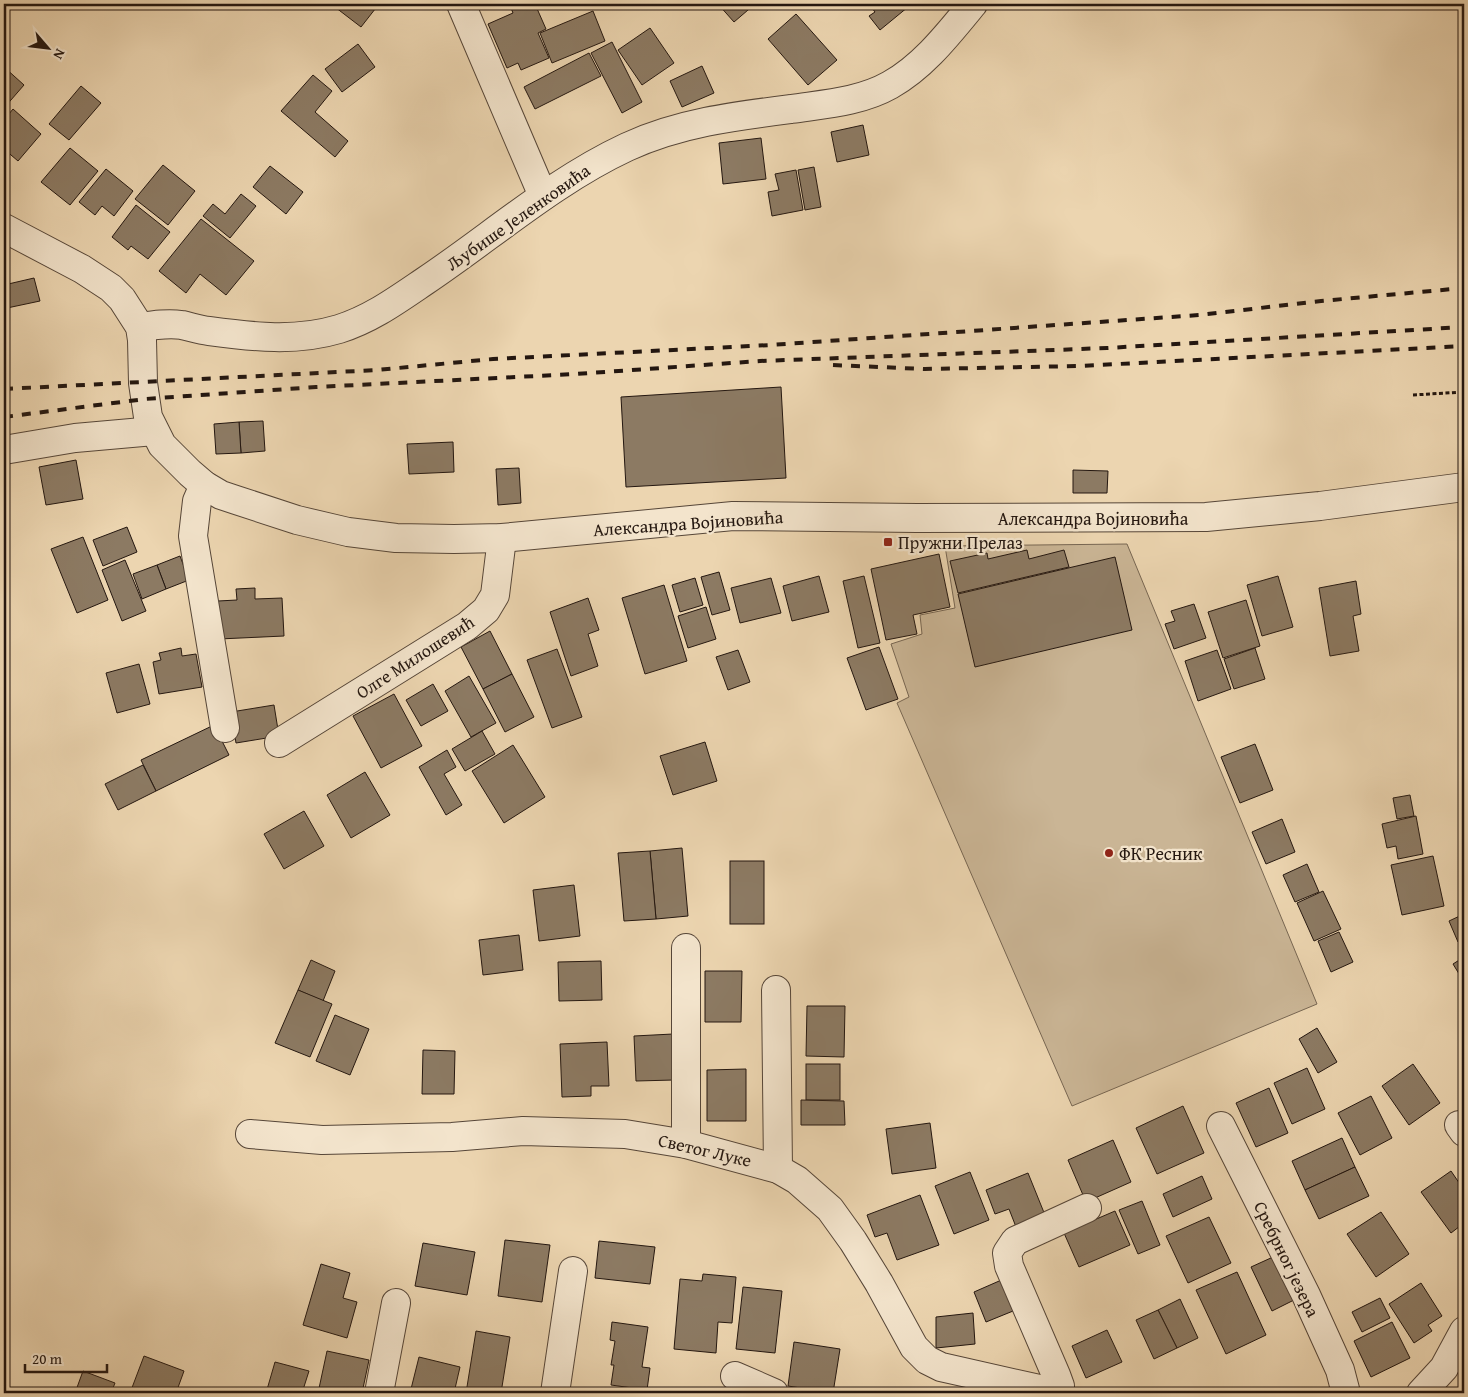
<svg xmlns="http://www.w3.org/2000/svg" width="1468" height="1397" font-family="'Gentium Book Plus',serif">
<rect width="100%" height="100%" fill="#ecd5b0"/>
<filter id="stains"><feTurbulence type="fractalNoise" baseFrequency=".004" numOctaves="4"/><feColorMatrix values="0 0 0 0 .2 0 0 0 0 .09 0 0 0 0 .02 0 0 0 .5 -.17"/></filter>
<radialGradient id="worn" r=".72"><stop offset=".6" stop-color="#630" stop-opacity="0"/><stop offset="1" stop-color="#630" stop-opacity=".3"/></radialGradient>
<!-- green -->
<path fill="#cab595" stroke="#776652" d="M1127,544L1317,1004L1072,1106L897,703L909,697L891,644L922,634L920,615L955,608L945,546Z"/>
<!-- building -->
<g fill="#8c7a63" stroke="#241710">
<path d="M331,4H379L361,27Z"/>
<path d="M519,4H535L546,29L538,33L549,58L521,70L518,63L507,68L488,24L513,13L511,8Z"/>
<path d="M718,4H755L734,22Z"/>
<path d="M869,4H905L908,7L880,30L869,16L875,12Z"/>
<path d="M593,11L605,41L552,63L540,33Z"/>
<path d="M796,14L837,60L808,85L768,39Z"/>
<path d="M650,28L674,63L642,85L618,50Z"/>
<path d="M612,42L642,102L622,113L591,53Z"/>
<path d="M358,44L375,67L342,92L325,69Z"/>
<path d="M589,53L601,76L535,109L524,87Z"/>
<path d="M702,66L714,93L682,107L670,81Z"/>
<path d="M4,67L24,85L4,108Z"/>
<path d="M313,75L332,91L315,112L348,141L335,157L281,111Z"/>
<path d="M81,86L101,103L69,140L49,124Z"/>
<path d="M13,109L41,134L18,161L4,149V120Z"/>
<path d="M863,125L869,155L837,162L831,132Z"/>
<path d="M761,138L766,179L723,184L719,143Z"/>
<path d="M70,148L98,171L70,205L41,182Z"/>
<path d="M163,165L195,191L168,225L135,199Z"/>
<path d="M270,166L303,192L286,214L253,187Z"/>
<path d="M814,167L821,207L805,210L798,170Z"/>
<path d="M106,169L133,191L114,216L102,206L95,215L79,202Z"/>
<path d="M796,170L803,210L772,216L768,192L779,190L775,174Z"/>
<path d="M241,194L256,206L230,238L203,216L213,204L225,214Z"/>
<path d="M136,205L170,232L148,259L131,246L128,250L112,237Z"/>
<path d="M201,219L254,261L226,295L200,274L186,293L159,271Z"/>
<path d="M34,278L40,301L7,308L4,285Z"/>
<path d="M781,387L786,478L626,487L621,397Z"/>
<path d="M263,421L265,451L241,453L239,422Z"/>
<path d="M239,422L241,453L216,454L214,424Z"/>
<path d="M453,442L454,472L409,474L407,444Z"/>
<path d="M76,460L83,499L46,505L39,467Z"/>
<path d="M519,468L521,503L498,505L496,469Z"/>
<path d="M1073,470L1108,471L1107,493H1073Z"/>
<path d="M127,527L137,552L103,566L93,540Z"/>
<path d="M83,537L108,600L77,613L51,549Z"/>
<path d="M1027,550L1029,559L1064,550L1069,567L958,593L950,561L987,553L988,559Z"/>
<path d="M939,554L950,607L913,615L917,634L886,640L871,569Z"/>
<path d="M180,556L189,580L166,589L157,565Z"/>
<path d="M1115,557L1132,630L975,667L958,594Z"/>
<rect x="1461" y="557" width="3" height="51"/>
<path d="M125,560L146,611L122,621L102,570Z"/>
<path d="M157,565L166,589L142,599L133,574Z"/>
<path d="M719,572L730,610L712,615L701,577Z"/>
<path d="M819,576L829,612L792,621L783,586Z"/>
<path d="M864,576L880,643L858,648L843,581Z"/>
<path d="M1278,576L1293,627L1262,636L1247,585Z"/>
<path d="M695,578L703,605L680,612L672,585Z"/>
<path d="M771,578L781,613L740,623L731,588Z"/>
<path d="M1356,581L1361,614L1353,616L1359,651L1330,656L1319,588Z"/>
<path d="M664,585L687,661L645,674L622,598Z"/>
<path d="M255,588V599L282,598L284,636L219,639L218,601L237,600L236,589Z"/>
<path d="M588,598L599,630L588,634L598,666L571,676L550,612Z"/>
<path d="M1246,600L1260,646L1223,658L1208,612Z"/>
<path d="M1194,604L1206,638L1174,649L1165,624L1175,621L1171,611Z"/>
<path d="M706,607L716,639L688,648L678,616Z"/>
<path d="M1462,610H1464V640H1461Z"/>
<path d="M490,631L512,674L483,689L461,647Z"/>
<path d="M879,647L898,699L866,710L847,658Z"/>
<path d="M181,648L182,656L196,654L202,687L159,694L153,662L161,660L159,653Z"/>
<path d="M1255,648L1265,679L1234,689L1224,659Z"/>
<path d="M557,649L582,717L552,728L527,660Z"/>
<path d="M738,650L750,682L728,690L716,657Z"/>
<path d="M1217,650L1231,689L1198,701L1185,661Z"/>
<path d="M139,664L150,704L117,713L106,673Z"/>
<path d="M512,674L534,717L505,732L483,689Z"/>
<path d="M469,676L496,723L471,737L445,691Z"/>
<path d="M433,684L448,711L421,726L406,700Z"/>
<path d="M394,694L422,746L381,768L353,716Z"/>
<path d="M274,705L279,736L236,743L231,712Z"/>
<path d="M214,725L229,755L156,791L141,760Z"/>
<path d="M482,731L495,754L465,771L452,749Z"/>
<path d="M705,742L717,781L673,795L660,756Z"/>
<path d="M1255,744L1273,790L1240,803L1221,757Z"/>
<path d="M513,745L545,797L504,823L472,771Z"/>
<path d="M447,750L456,767L444,774L462,805L446,815L419,767Z"/>
<path d="M143,765L156,791L118,810L105,784Z"/>
<path d="M365,772L390,815L351,838L327,795Z"/>
<path d="M1410,795L1414,816L1397,819L1393,798Z"/>
<path d="M304,811L324,846L284,869L264,834Z"/>
<path d="M1416,816L1423,854L1398,859L1396,846L1387,848L1382,824Z"/>
<path d="M1282,819L1295,852L1266,864L1252,832Z"/>
<path d="M682,848L688,916L656,919L650,851Z"/>
<path d="M650,851L656,919L624,921L618,853Z"/>
<path d="M1433,856L1444,906L1402,915L1391,865Z"/>
<rect x="730" y="861" width="34" height="63"/>
<path d="M1307,864L1319,892L1295,902L1283,875Z"/>
<path d="M574,885L580,936L539,941L533,890Z"/>
<path d="M1323,891L1341,929L1314,941L1297,903Z"/>
<path d="M1464,914V939L1458,942L1449,921Z"/>
<path d="M1339,932L1353,962L1331,972L1318,941Z"/>
<path d="M519,935L523,970L483,975L479,940Z"/>
<path d="M1464,957V982L1453,964Z"/>
<path d="M311,960L335,971L323,1001L298,990Z"/>
<path d="M601,961L602,1000L559,1001L558,962Z"/>
<path d="M705,971H742L741,1022H705Z"/>
<path d="M298,990L332,1004L310,1057L275,1043Z"/>
<path d="M807,1006H845L844,1057L806,1056Z"/>
<path d="M335,1015L369,1029L350,1075L316,1061Z"/>
<path d="M1317,1028L1337,1062L1318,1073L1299,1039Z"/>
<path d="M673,1034L674,1080L636,1081L634,1036Z"/>
<path d="M607,1042L609,1086H591V1096L562,1097L560,1044Z"/>
<path d="M423,1050L455,1051L454,1094H422Z"/>
<rect x="806" y="1064" width="34" height="36"/>
<path d="M1413,1064L1440,1103L1409,1125L1382,1086Z"/>
<path d="M1307,1068L1325,1109L1292,1124L1274,1083Z"/>
<path d="M746,1069V1121H707V1070Z"/>
<path d="M1269,1088L1288,1133L1256,1147L1236,1103Z"/>
<path d="M1371,1096L1392,1138L1360,1155L1338,1113Z"/>
<path d="M801,1100L844,1101L845,1125H801Z"/>
<path d="M1183,1106L1204,1153L1157,1174L1136,1128Z"/>
<path d="M930,1123L936,1168L892,1174L886,1129Z"/>
<path d="M1342,1138L1355,1167L1305,1190L1292,1161Z"/>
<path d="M1113,1140L1131,1182L1086,1202L1068,1160Z"/>
<path d="M1355,1167L1369,1196L1319,1219L1305,1190Z"/>
<path d="M1451,1171L1464,1190V1223L1451,1233L1421,1192Z"/>
<path d="M970,1172L989,1220L954,1234L935,1186Z"/>
<path d="M1028,1173L1047,1220L1018,1232L1009,1209L995,1214L986,1190Z"/>
<path d="M1202,1176L1212,1199L1173,1217L1163,1194Z"/>
<path d="M920,1195L939,1245L897,1260L887,1233L875,1237L867,1215Z"/>
<path d="M1142,1201L1160,1245L1138,1254L1119,1210Z"/>
<path d="M1115,1211L1130,1245L1079,1267L1064,1233Z"/>
<path d="M1381,1212L1409,1254L1376,1277L1347,1234Z"/>
<path d="M1209,1217L1231,1263L1188,1283L1166,1236Z"/>
<path d="M505,1240L550,1245L542,1302L498,1296Z"/>
<path d="M599,1241L655,1247L650,1284L595,1278Z"/>
<path d="M423,1243L475,1252L467,1295L415,1286Z"/>
<path d="M1273,1257L1294,1300L1272,1311L1251,1267Z"/>
<path d="M321,1264L350,1273L343,1298L357,1302L347,1338L303,1325Z"/>
<path d="M1237,1272L1266,1335L1226,1354L1196,1290Z"/>
<path d="M703,1274L736,1277L732,1323L718,1322L716,1353L674,1349L680,1279L702,1281Z"/>
<path d="M1006,1278L1018,1309L986,1322L974,1292Z"/>
<path d="M1421,1283L1442,1316L1428,1325L1432,1331L1414,1343L1389,1304Z"/>
<path d="M743,1287L782,1291L775,1353L736,1349Z"/>
<path d="M1380,1298L1390,1318L1362,1332L1352,1312Z"/>
<path d="M1180,1299L1198,1338L1177,1348L1158,1310Z"/>
<path d="M1158,1310L1177,1348L1154,1359L1136,1320Z"/>
<path d="M973,1313L975,1344L936,1348V1317Z"/>
<path d="M612,1322L648,1327L642,1367L650,1368L647,1390L611,1385L614,1365H611L615,1341L610,1340Z"/>
<path d="M1392,1322L1410,1358L1371,1377L1354,1341Z"/>
<path d="M1107,1330L1122,1362L1086,1378L1072,1346Z"/>
<path d="M476,1331L510,1337L501,1393H466Z"/>
<path d="M794,1342L840,1349L833,1393L788,1386Z"/>
<path d="M327,1351L369,1360L362,1393H318Z"/>
<path d="M144,1356L184,1371L176,1393H130Z"/>
<path d="M419,1357L460,1367L454,1393H410Z"/>
<path d="M275,1362L309,1371L302,1393H266Z"/>
<path d="M83,1371L115,1383L111,1393H75Z"/>
</g>
<g fill="none" stroke-linecap="round" stroke-linejoin="round">
<defs>
<g id="minor">
<path d="M461,4L543,196"/>
<path d="M4,228L82,269L111,288L122,299L140,327L142,340L143,383L148,417L162,445L190,473L204,485L221,495L236,500L297,520L348,532L396,538L454,539L502,538L733,516L917,518L1206,517L1320,506L1464,487"/>
<path d="M140,327C154,325 168,323 182,325C191,327 200,330 209,331C254,337 296,342 339,329C371,319 397,300 425,281C492,236 554,181 627,147C678,123 735,116 791,109C824,104 860,102 890,85C924,66 949,33 973,4"/>
<path d="M4,450L75,438L154,431"/>
<path d="M204,485L197,501L193,536L225,728"/>
<path d="M279,743L467,626L486,610L495,595L502,538"/>
<path d="M686,948V1144"/>
<path d="M776,990L778,1169"/>
<path d="M1459,1125L1464,1132"/>
<path d="M1221,1126L1306,1295L1340,1370L1346,1393"/>
<path d="M250,1134L322,1140L452,1137L523,1131L625,1134L686,1144L778,1169L797,1180L830,1209L853,1241L879,1283L914,1347L927,1360L941,1367L1057,1393"/>
<path d="M735,1376L774,1393"/>
<path d="M379,1393L396,1303"/>
<path d="M555,1393L573,1271"/>
<path d="M1060,1393V1386L1056,1375L1009,1266L1007,1253L1015,1241L1087,1208"/>
<path d="M1421,1393L1444,1368L1464,1331"/>
</g>
</defs>
<!-- minor casing -->
<use href="#minor" stroke="#564638" stroke-width="30"/>
<!-- path -->
<path stroke="#241710" stroke-width="3" stroke-dasharray="4 2.5" stroke-linecap="butt" d="M1413,395L1464,392"/>
<!-- minor -->
<use href="#minor" stroke="#f3e4cc" stroke-width="28"/>
<!-- rail -->
<g stroke="#241710" stroke-width="4" stroke-dasharray="9 9" stroke-linecap="butt">
<path d="M833,365L925,369L1080,366L1464,346"/>
<path d="M4,389L377,370L493,359L771,345L1199,315L1321,301L1464,288"/>
<path d="M4,417L145,399L316,387L576,374L760,361L1107,348L1464,327"/>
</g>
</g>
<!-- markers -->
<g fill="#8f2418" stroke="#f3e4cc" stroke-width="2">
<rect x="883" y="537" width="10" height="10" rx="2.5"/>
<circle cx="1109" cy="853" r="5"/>
</g>
<g text-anchor="middle" dominant-baseline="central" stroke-width="4.5" stroke-linejoin="round" paint-order="stroke">
<!-- street labels -->
<g font-size="18" fill="#241710" stroke="#f3e4cc">
<text transform="translate(518 217) rotate(-35)">Љубише Јеленковића</text>
<text x="1093" y="518">Александра Војиновића</text>
<text transform="translate(688 523) rotate(-4)">Александра Војиновића</text>
<text transform="translate(415 657) rotate(-33)">Олге Милошевић</text>
<text transform="translate(705 1150) rotate(13)">Светог Луке</text>
<text transform="translate(1287 1259) rotate(64)">Сребрног језера</text>
</g>
<!-- poi labels -->
<g font-size="18" fill="#241710" stroke="#f3e4cc" text-anchor="start">
<text x="898" y="542">Пружни Прелаз</text>
<text x="1119" y="853">ФК Ресник</text>
</g>
</g>
<!-- margin -->
<rect width="1468" height="1397" fill="none" stroke="#ecd5b0" stroke-width="20"/>
<rect x="5" y="5" width="1458" height="1387" fill="none" stroke="#241710" stroke-width="2.5"/>
<rect x="10" y="10" width="1448" height="1377" fill="none" stroke="#241710"/>
<!-- north arrow -->
<g transform="translate(48 48) rotate(118)" stroke="#f3e4cc" stroke-width="4" paint-order="stroke">
<path d="M0-4L9 19L0 12L-9 19Z" fill="#241710"/>
<text y="-8" font-size="14" font-weight="bold" text-anchor="middle" fill="#241710">N</text>
</g>
<!-- scale -->
<path d="M25 1364v8h82v-8" fill="none" stroke="#241710" stroke-width="2.5"/>
<text x="32" y="1364" font-size="15" fill="#241710" stroke="#f3e4cc" stroke-width="4" paint-order="stroke">20 m</text>
<rect width="100%" height="100%" filter="url(#stains)"/>
<rect width="100%" height="100%" fill="url(#worn)"/>
</svg>
